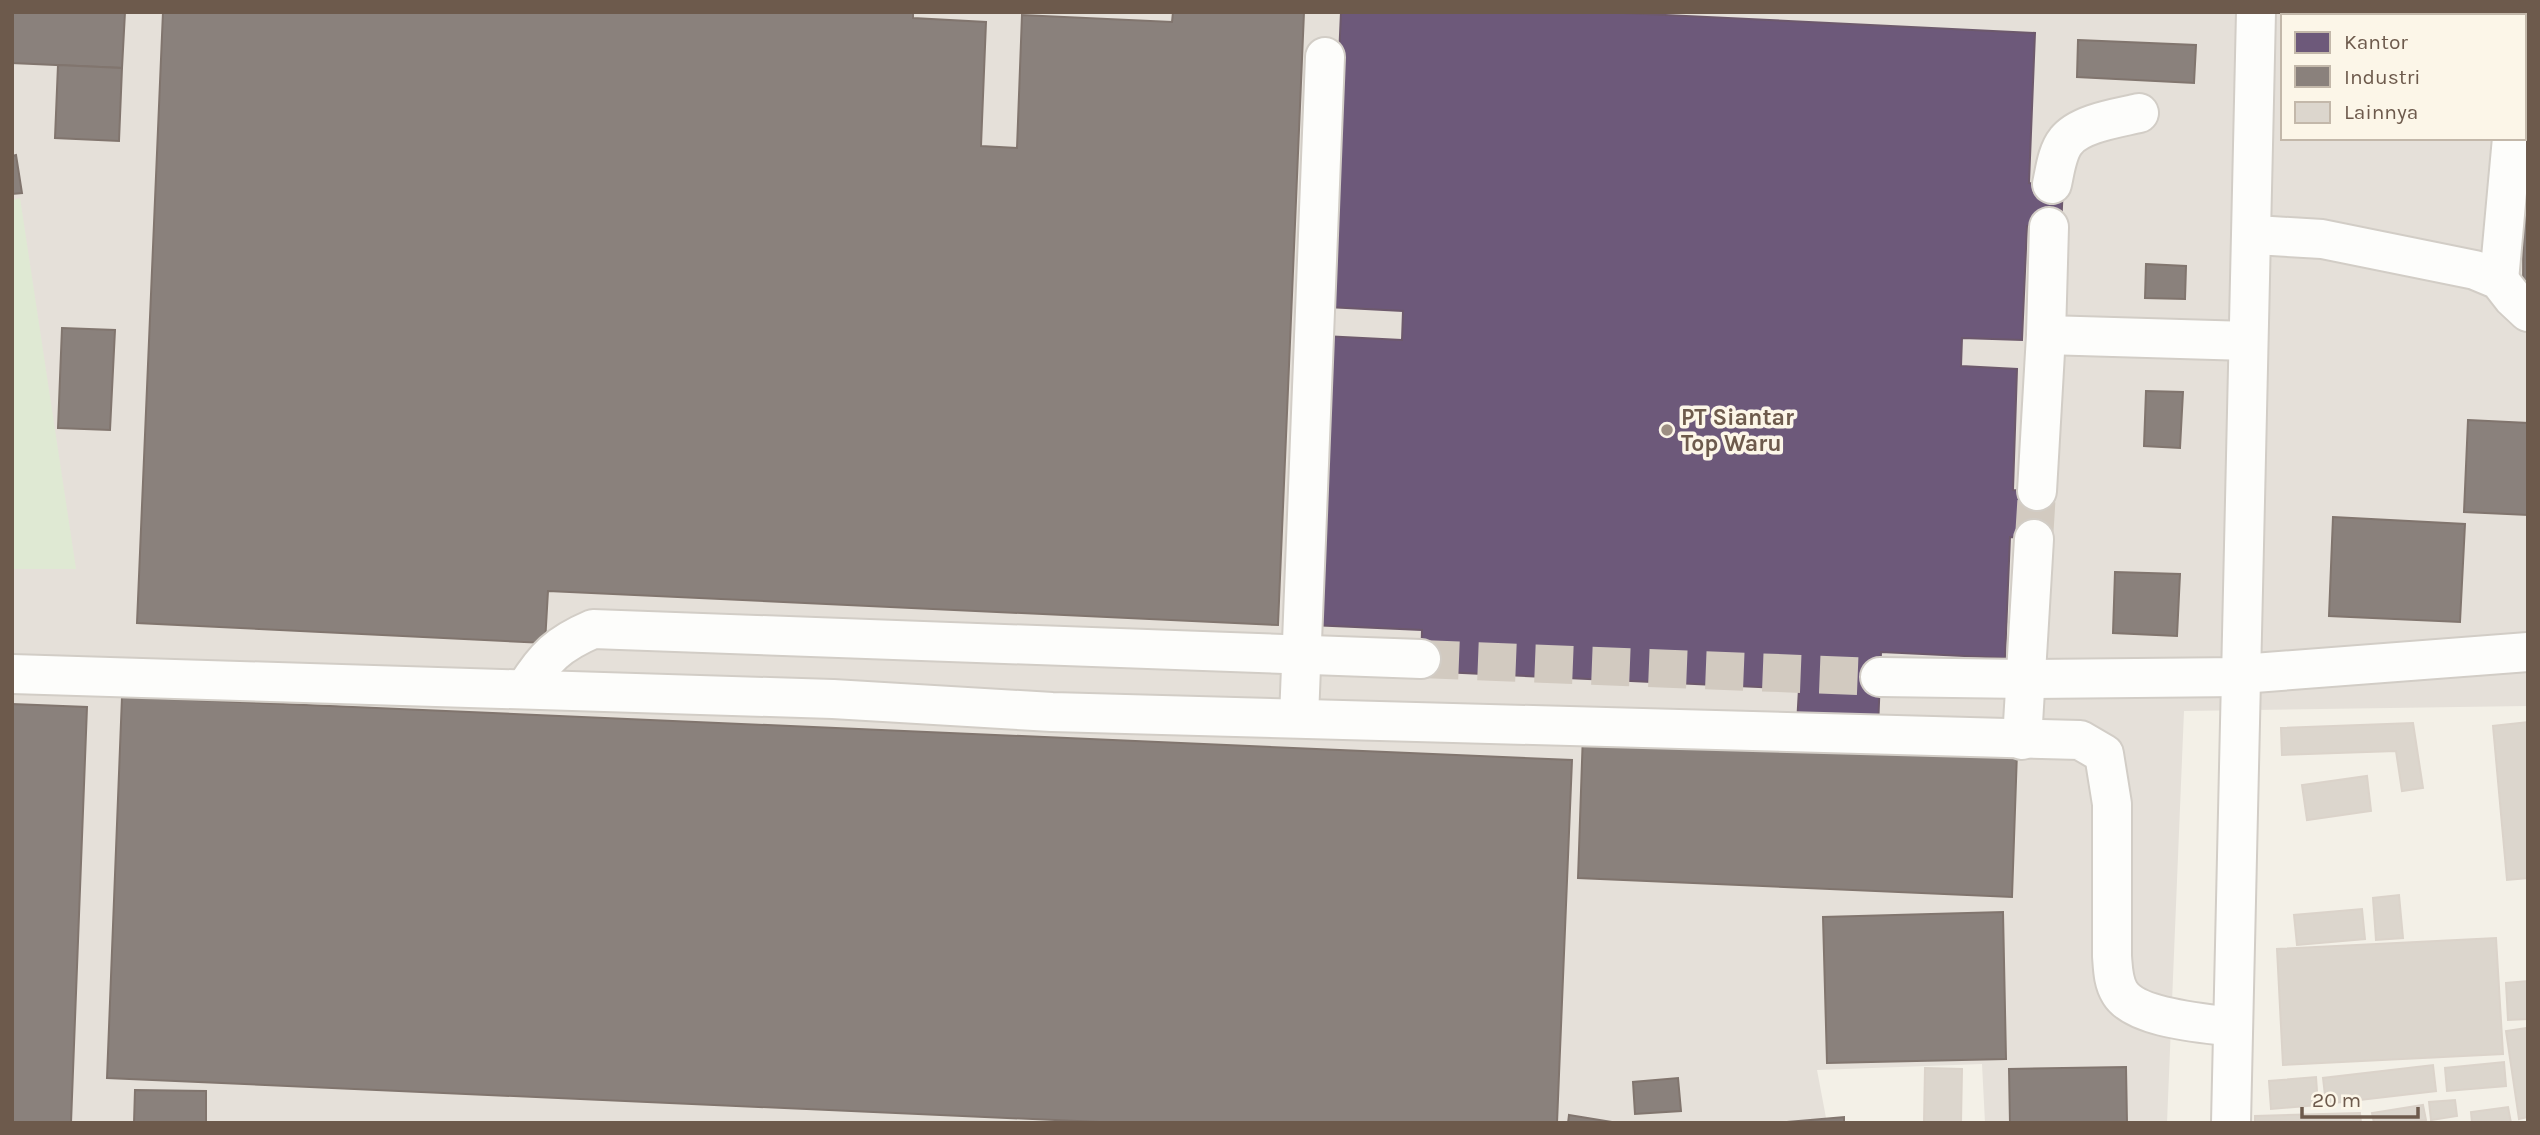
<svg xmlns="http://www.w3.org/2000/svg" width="2540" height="1135" font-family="Karla,sans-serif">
<rect width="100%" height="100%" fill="#f3f0e7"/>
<!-- industrial -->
<path fill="#e5e0d9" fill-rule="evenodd" d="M12,12H2528V706L2184,711L2167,1123H1985L1982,1064L1817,1070L1827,1123H12ZM2283,16H2524V138H2283Z"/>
<!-- green -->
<path fill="#dfe9d3" d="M20,198L76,569H12V200Z"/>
<!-- offices -->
<path fill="#6d597a" stroke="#6d596c" stroke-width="2" d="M1341,12H1603L2035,33L2029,183L2063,185L2061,228L2027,226L2022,340L1962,338L1961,366L2017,369L2013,490L2052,492L2049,539L2010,537L2005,658L1881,652L1878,728L1797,724L1799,689L1421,671L1422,630L1311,625L1324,336L1402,340L1403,311L1328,307Z"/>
<!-- industry -->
<g fill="#8a817c" stroke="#81756e" stroke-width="2">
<path d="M12,12H125L122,68L12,63Z"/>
<path d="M163,12H913V18L986,22L981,146L1017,148L1022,15L1172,22L1173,12H1304L1278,625L548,591L545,643L137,623Z"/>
<path d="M2381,12H2446V16H2380Z"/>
<path d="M2524,33H2528V307H2523Z"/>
<path d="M2078,40L2196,45L2194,83L2077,77Z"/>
<path d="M58,65L122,68L119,141L55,138Z"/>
<path d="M16,155L22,193L12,194V156Z"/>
<path d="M2146,264L2186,266L2185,299L2145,298Z"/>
<path d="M62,328L115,330L110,430L58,428Z"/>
<path d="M2146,391L2183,392L2180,448L2144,446Z"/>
<path d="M2468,420L2528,423V515L2464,512Z"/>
<path d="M2333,517L2465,524L2460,622L2329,616Z"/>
<path d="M2115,572L2180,574L2177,636L2113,633Z"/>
<path d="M122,697L1572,760L1557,1123H1121L107,1078Z"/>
<path d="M12,704L87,707L71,1123H12Z"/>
<path d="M1583,733L2017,752L2012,897L1578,878Z"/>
<path d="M2003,912L2006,1059L1827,1063L1823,917Z"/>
<path d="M2126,1067L2127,1123H2010L2009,1069Z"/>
<path d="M1678,1078L1681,1111L1635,1114L1633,1082Z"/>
<path d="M135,1090L206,1091V1123H134Z"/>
<path d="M1569,1115L1618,1123H1568Z"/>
<path d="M1844,1117V1123H1776Z"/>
</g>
<!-- building -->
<g fill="#dcd6cd" stroke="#dbd3ca" stroke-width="2">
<path d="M2528,722V878L2507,880L2493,726Z"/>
<path d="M2413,723L2423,788L2402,791L2396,751L2282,755L2281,728Z"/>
<path d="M2367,776L2371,811L2307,820L2302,785Z"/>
<path d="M2399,895L2403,938L2376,940L2373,898Z"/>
<path d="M2362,909L2365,939L2297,945L2294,915Z"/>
<path d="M2496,938L2503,1054L2283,1065L2277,949Z"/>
<path d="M2528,981V1019L2508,1020L2506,983Z"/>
<path d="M2527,1028L2528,1117L2519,1119L2506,1031Z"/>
<path d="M2504,1062L2506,1086L2447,1091L2445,1068Z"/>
<path d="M2433,1065L2436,1091L2326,1104L2323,1078Z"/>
<path d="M1925,1068L1962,1069L1961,1123H1924Z"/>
<path d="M2316,1077L2318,1105L2271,1109L2269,1081Z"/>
<path d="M2455,1100L2457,1116L2431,1120L2429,1102Z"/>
<path d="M2423,1105L2426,1120L2408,1123H2374L2372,1113Z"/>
<path d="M2508,1107L2511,1123H2472L2471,1112Z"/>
<path d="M2360,1113L2361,1123H2255V1116Z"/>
</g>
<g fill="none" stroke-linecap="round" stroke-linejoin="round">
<!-- minor-tunnel -->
<g stroke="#d2cac0" stroke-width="38" stroke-dasharray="38 19" stroke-linecap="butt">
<path d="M2034,539L2037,491"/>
<path d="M1421,659L1880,677"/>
</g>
<defs>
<g id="minor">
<path d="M2052,184C2055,171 2057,152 2066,141C2080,123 2118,118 2139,113"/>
<path d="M2251,239L2255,235L2322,239L2475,270L2499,280L2513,298L2528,312"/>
<path d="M2499,280L2512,138"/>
<path d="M2046,335L2248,341"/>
<path d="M2037,491L2046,335L2049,227"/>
<path d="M12,674L833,699L1052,712L2080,740L2104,754L2112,804V956C2113,969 2113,982 2120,993C2136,1019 2205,1023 2233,1027"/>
<path d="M1880,677L2026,679L2241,677L2254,673L2528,652"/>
<path d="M525,689C545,657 558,644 593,629L1421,659"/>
<path d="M1299,718L1325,57"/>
<path d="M2022,740L2034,539"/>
<path d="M2231,1123L2256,12"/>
</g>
</defs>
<!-- minor casing -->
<use href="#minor" stroke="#d2cdc6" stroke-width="42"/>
<!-- minor -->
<use href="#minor" stroke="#fdfdfb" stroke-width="38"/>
</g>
<!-- markers -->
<circle fill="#9c8e82" stroke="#fcf6e8" stroke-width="2.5" cx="1667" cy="430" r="7"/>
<g text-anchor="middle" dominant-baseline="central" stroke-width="7" stroke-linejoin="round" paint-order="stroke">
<!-- poi labels -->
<g font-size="23" font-weight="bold" fill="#6d5a4c" stroke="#fcf6e8" text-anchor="start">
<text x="1681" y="417">PT Siantar<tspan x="1681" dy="26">Top Waru</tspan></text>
</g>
</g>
<!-- border -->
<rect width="2540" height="1135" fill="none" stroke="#6d5a4c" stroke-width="28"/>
<!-- legend -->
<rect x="2281" y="14" width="245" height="126" fill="#fcf6e8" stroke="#c3b8aa" stroke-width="2"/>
<rect x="2295" y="32" width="35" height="21" fill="#6d597a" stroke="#c3b8aa" stroke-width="2"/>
<text x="2344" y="49" font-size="21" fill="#6d5a4c">Kantor</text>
<rect x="2295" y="66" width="35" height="21" fill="#8a817c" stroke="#c3b8aa" stroke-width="2"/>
<text x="2344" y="84" font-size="21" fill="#6d5a4c">Industri</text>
<rect x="2295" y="102" width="35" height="21" fill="#dcd6cd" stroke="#c3b8aa" stroke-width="2"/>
<text x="2344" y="119" font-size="21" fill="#6d5a4c">Lainnya</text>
<!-- scale -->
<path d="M2302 1107v10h116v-10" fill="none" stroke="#6d5a4c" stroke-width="3.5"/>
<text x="2312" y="1107" font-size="21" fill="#6d5a4c" stroke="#fcf6e8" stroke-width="5" paint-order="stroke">20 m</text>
</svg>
